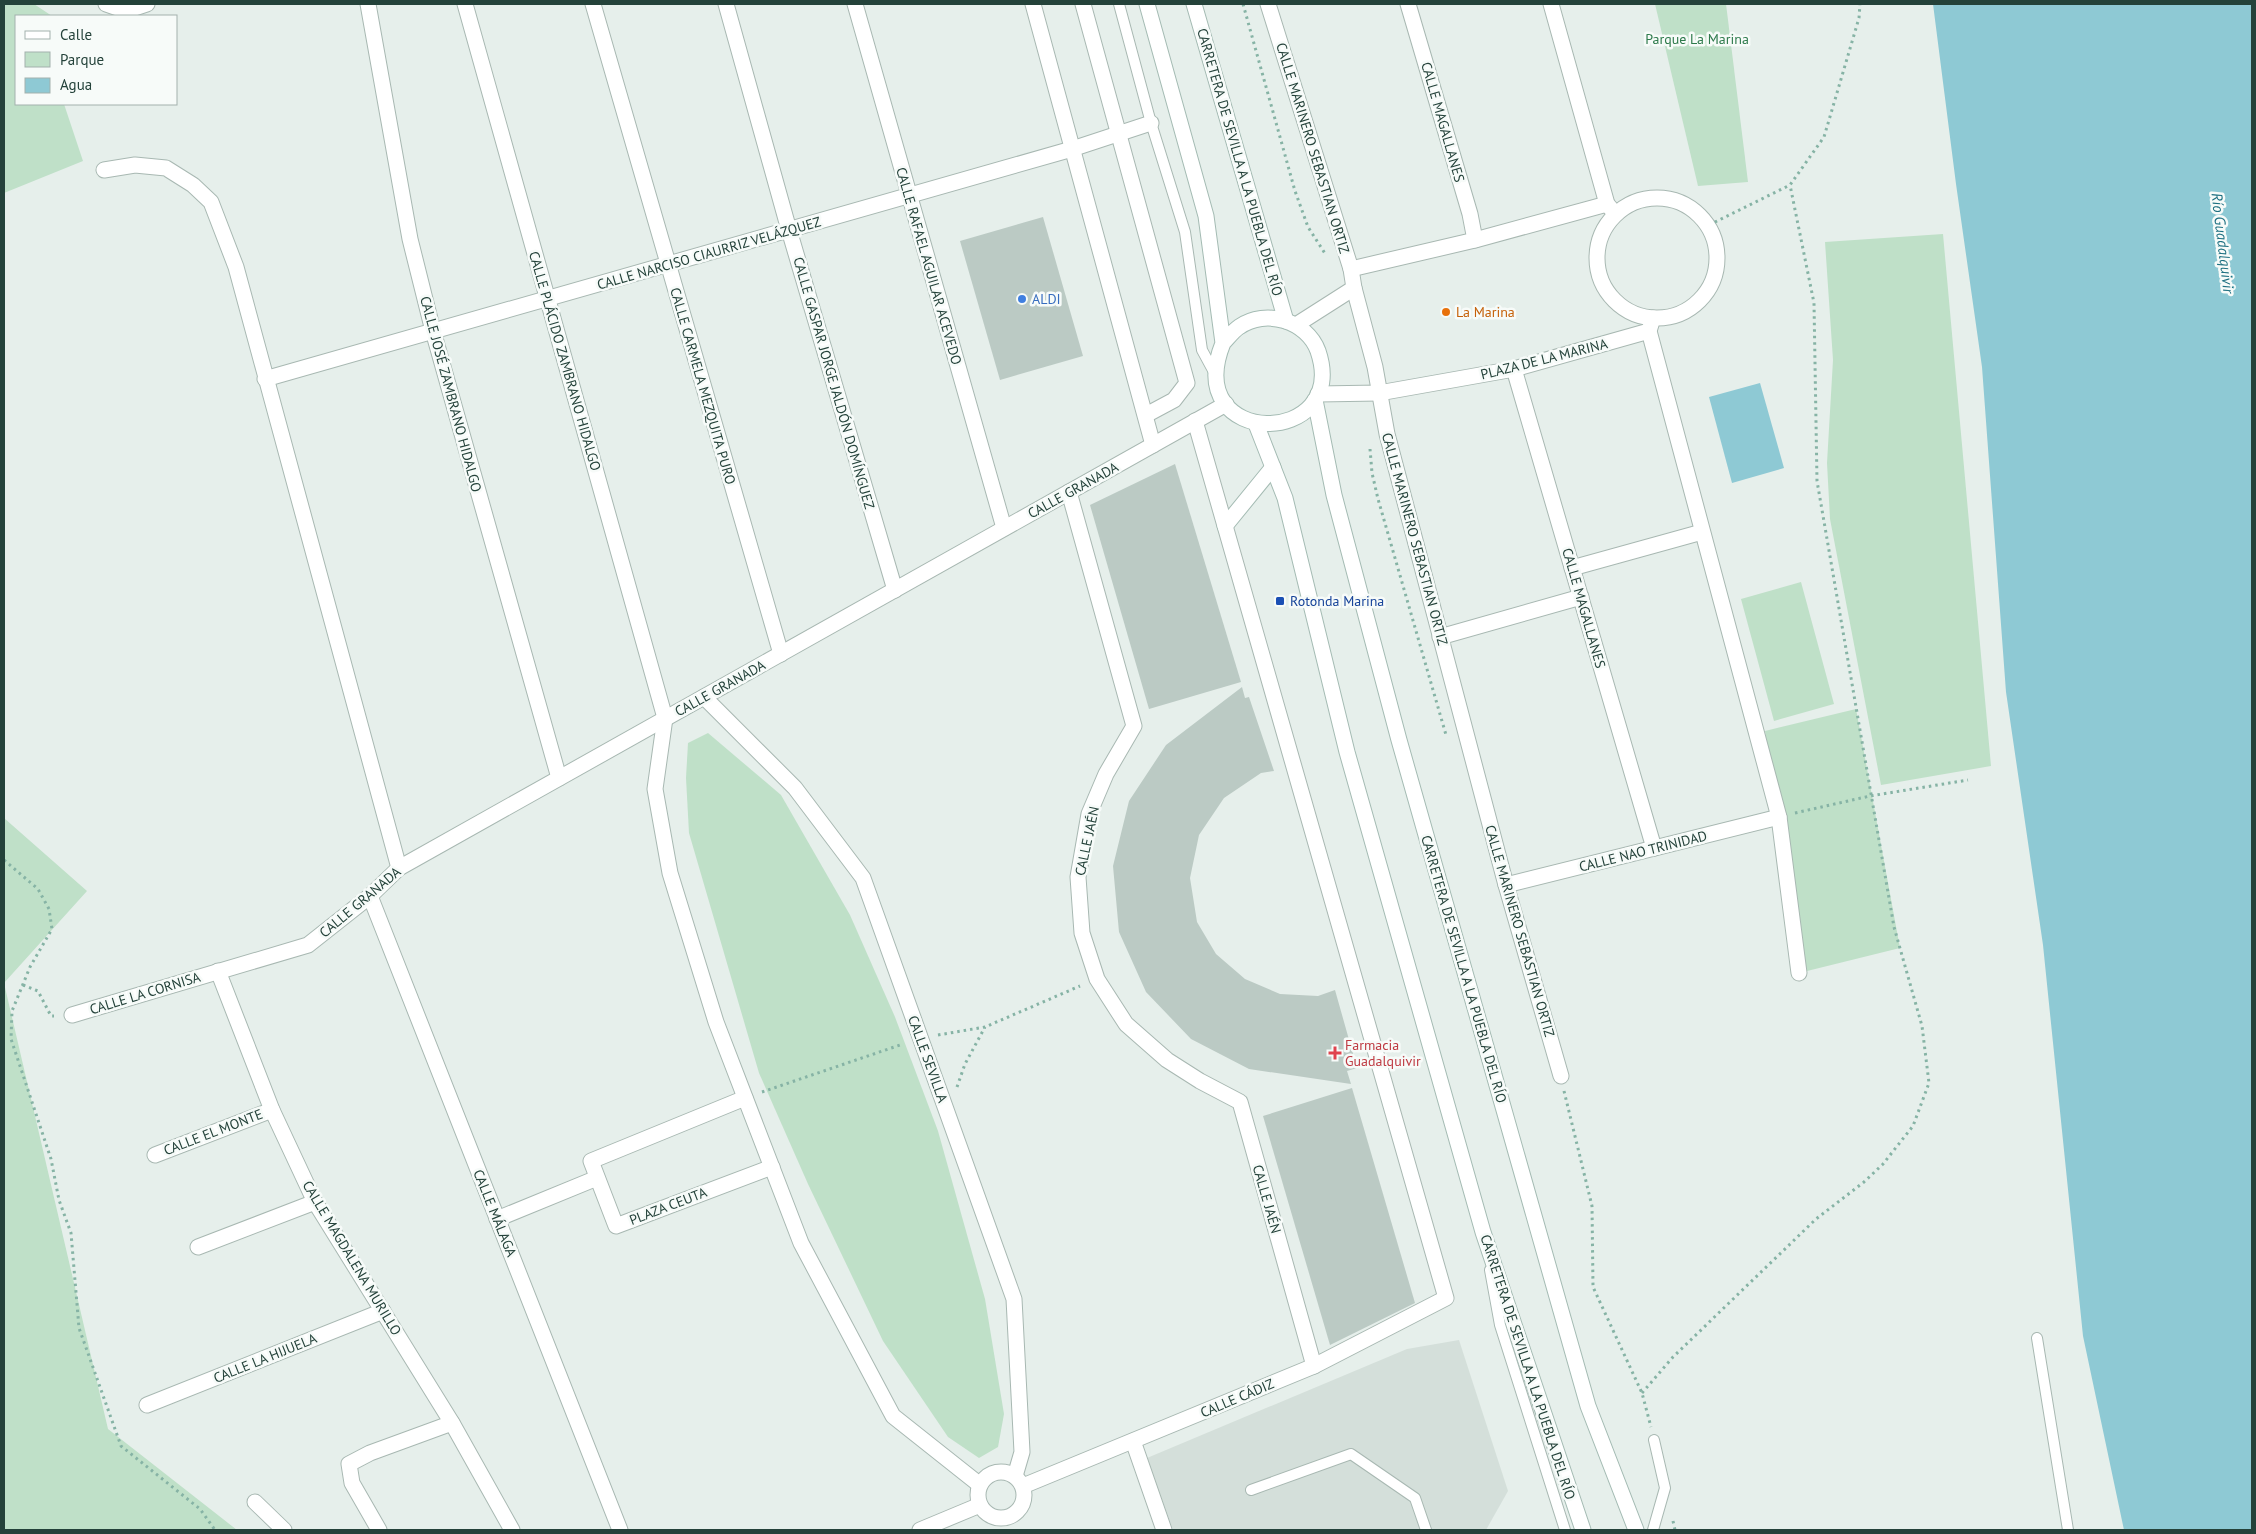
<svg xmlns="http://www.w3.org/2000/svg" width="2256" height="1534" font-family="'PT Sans',sans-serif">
<rect width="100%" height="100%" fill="#e6efeb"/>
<!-- built -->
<path fill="#d4dfda" d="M1459,1340L1508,1491L1486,1530H1173L1147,1458L1407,1349Z"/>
<!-- green -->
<g fill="#bfe0c8">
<path d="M4,4H34L52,16H16V104H64L83,161L4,193Z"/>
<path d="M1655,4H1726L1748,182L1698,186Z"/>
<path d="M1943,234L1991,766L1881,785L1830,519L1827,463L1833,360L1825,242Z"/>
<path d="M1801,582L1834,704L1774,721L1741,599Z"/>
<path d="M1856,709L1900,948L1799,973L1779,817L1765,731Z"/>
<path d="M708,733L781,795L850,915L895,1017L938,1131L985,1299L1004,1414L998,1447L979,1458L948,1437L883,1341L808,1184L759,1073L689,833L686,778L688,743Z"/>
<path d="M4,818L87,891L4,983L108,1429L237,1530H4Z"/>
</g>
<!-- water -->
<g fill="#8ec9d4">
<path d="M1933,4H2252V1530H2124L2083,1336L2043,945L2006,692L1982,367L1956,184Z"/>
<path d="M1760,383L1784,468L1732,483L1709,397Z"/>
</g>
<!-- building -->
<g fill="#bbcac4">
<path d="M1043,217L1083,356L1000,380L960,241Z"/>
<path d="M1175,464L1241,682L1149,709L1090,505Z"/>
<path d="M1242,687L1245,698L1249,697L1274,771L1261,773L1224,798L1199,835L1190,878L1197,922L1216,954L1245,979L1280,994L1318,996L1335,990L1357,1068L1347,1071L1351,1084L1249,1069L1191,1039L1146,992L1119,932L1113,866L1129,801L1166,745Z"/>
<path d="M1352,1088L1415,1303L1330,1345L1263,1116Z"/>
</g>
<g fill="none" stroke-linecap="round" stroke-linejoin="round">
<defs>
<g id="service">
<path d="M1119,4L1151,123L1185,232L1202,350L1215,374"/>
<path d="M1490,1270L1500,1325L1565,1530"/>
<path d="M2037,1338L2068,1530"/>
<path d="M1251,1490L1351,1454L1415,1498L1426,1530"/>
<path d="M1653,1530L1665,1488L1654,1440"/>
</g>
<g id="pedestrian">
<path d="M1572,568L1702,532"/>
<path d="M1440,637L1581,597"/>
<path d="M497,1219L597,1178"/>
</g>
<g id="minor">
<path d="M106,4L126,11L147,4"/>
<path d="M368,4L410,239L433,331L559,778"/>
<path d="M465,4L665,718L655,789L670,873L716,1022L801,1243L893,1416L980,1485"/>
<path d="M593,4L781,654"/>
<path d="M726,4L789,230L895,590"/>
<path d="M855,4L1004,528"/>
<path d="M1033,4L1153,445"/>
<path d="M1083,4L1187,383L1174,400L1146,415"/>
<path d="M1268,4L1351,269L1354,288L1375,367L1387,434L1506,885L1561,1076"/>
<path d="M1408,4L1470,214L1475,240"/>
<path d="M1551,4L1607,204L1613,211"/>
<path d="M104,170L135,165L166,168L193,185L211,202L236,267L399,868"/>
<circle cx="1657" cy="258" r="60"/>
<path d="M1351,269L1475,240L1607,204"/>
<path d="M1653,318L1649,331L1779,817L1799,973"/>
<path d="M1296,325L1354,288"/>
<path d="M1514,369L1654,848"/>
<path d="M265,379L1072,149L1151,123"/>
<path d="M1318,394L1379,393L1514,369L1649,331"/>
<path d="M1069,492L1134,726L1106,774L1089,814L1078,877L1082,933L1097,979L1126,1024L1167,1060L1200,1081L1240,1102L1314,1366"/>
<path d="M704,697L795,788L863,878L1014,1299L1022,1452L1015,1476"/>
<path d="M1506,885L1779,817"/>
<path d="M370,896L620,1530"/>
<path d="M218,971L272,1110L315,1202L452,1423L512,1530"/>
<path d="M72,1015L308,945L370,896L399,868L1226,404"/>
<path d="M745,1098L591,1161L616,1226L772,1167"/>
<path d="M155,1155L272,1110"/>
<path d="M198,1247L315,1202"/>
<path d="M147,1405L383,1311"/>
<path d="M1133,1441L1164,1530"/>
<circle cx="1001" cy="1495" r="23"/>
<path d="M1023,1486L1314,1366L1446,1298L1195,421"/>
<path d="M255,1502L284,1530"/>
<path d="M379,1530L352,1483L349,1464L370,1453L452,1423"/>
<path d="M920,1530L980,1505"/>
</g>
<g id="secondary">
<path d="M1147,4L1206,216L1223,343C1180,450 1351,448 1318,351C1307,321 1266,308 1239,327C1233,331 1228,338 1223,343"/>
<path d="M1194,4L1286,321"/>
<path d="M1315,400L1334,495L1399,740L1588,1406L1636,1530"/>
<path d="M1256,424L1285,498L1347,752L1483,1232L1583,1530"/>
<path d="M1225,526L1273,467"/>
</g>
</defs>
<!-- service casing -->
<use href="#service" stroke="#a8b8b2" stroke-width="12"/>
<!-- pedestrian casing -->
<use href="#pedestrian" stroke="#a8b8b2" stroke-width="17"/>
<!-- minor casing -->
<use href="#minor" stroke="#a8b8b2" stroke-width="17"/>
<!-- secondary casing -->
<use href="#secondary" stroke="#a4bbb3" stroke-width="17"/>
<!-- path -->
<g stroke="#86b3a5" stroke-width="3" stroke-dasharray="2.5 4" stroke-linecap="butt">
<path d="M1243,4L1295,191L1308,227L1326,255"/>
<path d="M1709,225L1790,185L1824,137L1859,18L1860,4"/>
<path d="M1370,449L1372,473L1378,499L1446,735"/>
<path d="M1795,813L1870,796L1968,780"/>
<path d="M4,860L38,889L49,909L52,929L30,967L12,1011L11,1039L51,1159L59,1200L71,1233L79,1328L121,1446L200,1509L215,1530"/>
<path d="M23,985L38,991L51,1016H54"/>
<path d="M938,1035L985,1027L1080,986"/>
<path d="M957,1087L965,1064L985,1027"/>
<path d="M1564,1091L1592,1206L1593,1287L1642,1393L1651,1427"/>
<path d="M762,1092L903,1044"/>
<path d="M1642,1393L1673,1357L1816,1219L1864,1182L1883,1164L1913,1126L1929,1083L1922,1026L1894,927L1817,481L1814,303L1790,185"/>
<path d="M1673,1521L1675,1530"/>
</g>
<!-- service -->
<use href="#service" stroke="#fff" stroke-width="10"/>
<!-- pedestrian -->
<use href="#pedestrian" stroke="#fff" stroke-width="15"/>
<!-- minor -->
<use href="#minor" stroke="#fff" stroke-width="15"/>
<!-- secondary -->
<use href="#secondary" stroke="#fff" stroke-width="15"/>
</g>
<!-- markers -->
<circle fill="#3f7fe0" stroke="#f7fbf9" stroke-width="2" cx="1022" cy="299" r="5"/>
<circle fill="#e8710a" stroke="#f7fbf9" stroke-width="2" cx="1446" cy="312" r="5"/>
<rect fill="#1a4fb4" stroke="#f7fbf9" stroke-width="2" x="1275" y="596" width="10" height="10" rx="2.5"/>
<path fill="#e0444e" stroke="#f7fbf9" stroke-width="2" d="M1332.5 1045.5h5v5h5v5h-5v5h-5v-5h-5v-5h5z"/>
<g text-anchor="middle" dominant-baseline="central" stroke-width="5" stroke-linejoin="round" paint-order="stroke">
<!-- park labels -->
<g font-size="14" fill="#2d7a4b" stroke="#f7fbf9">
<text x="1697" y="39">Parque La Marina</text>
</g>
<!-- street labels -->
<g font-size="14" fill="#24423a" stroke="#f7fbf9">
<text transform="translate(1443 122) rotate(74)">CALLE MAGALLANES</text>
<text transform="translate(1313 148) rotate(73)">CALLE MARINERO SEBASTIAN ORTIZ</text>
<text transform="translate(1240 162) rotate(74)">CARRETERA DE SEVILLA A LA PUEBLA DEL RÍO</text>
<text transform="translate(709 253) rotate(-16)">CALLE NARCISO CIAURRIZ VELÁZQUEZ</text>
<text transform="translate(929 266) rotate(74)">CALLE RAFAEL AGUILAR ACEVEDO</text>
<text transform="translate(1544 359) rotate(-14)">PLAZA DE LA MARINA</text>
<text transform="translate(565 361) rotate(74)">CALLE PLÁCIDO ZAMBRANO HIDALGO</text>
<text transform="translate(834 383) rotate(74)">CALLE GASPAR JORGE JALDÓN DOMÍNGUEZ</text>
<text transform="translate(703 386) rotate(74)">CALLE CARMELA MEZQUITA PURO</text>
<text transform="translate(451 394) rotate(75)">CALLE JOSÉ ZAMBRANO HIDALGO</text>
<text transform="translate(1073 490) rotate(-29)">CALLE GRANADA</text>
<text transform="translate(1415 539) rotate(75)">CALLE MARINERO SEBASTIAN ORTIZ</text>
<text transform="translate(1584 608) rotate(74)">CALLE MAGALLANES</text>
<text transform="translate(720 688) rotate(-29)">CALLE GRANADA</text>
<text transform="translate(1087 841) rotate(-78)">CALLE JAÉN</text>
<text transform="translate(1643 851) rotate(-14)">CALLE NAO TRINIDAD</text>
<text transform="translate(360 902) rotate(-40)">CALLE GRANADA</text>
<text transform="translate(1520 931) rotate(74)">CALLE MARINERO SEBASTIAN ORTIZ</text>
<text transform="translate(1464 969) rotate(74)">CARRETERA DE SEVILLA A LA PUEBLA DEL RÍO</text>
<text transform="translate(145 993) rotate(-17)">CALLE LA CORNISA</text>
<text transform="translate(928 1059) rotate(70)">CALLE SEVILLA</text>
<text transform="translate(213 1132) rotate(-21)">CALLE EL MONTE</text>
<text transform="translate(1267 1199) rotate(74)">CALLE JAÉN</text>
<text transform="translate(668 1206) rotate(-21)">PLAZA CEUTA</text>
<text transform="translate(495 1213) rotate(68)">CALLE MÁLAGA</text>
<text transform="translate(352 1258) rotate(59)">CALLE MAGDALENA MURILLO</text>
<text transform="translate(265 1358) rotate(-22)">CALLE LA HIJUELA</text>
<text transform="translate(1528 1367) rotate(72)">CARRETERA DE SEVILLA A LA PUEBLA DEL RÍO</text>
<text transform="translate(1237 1398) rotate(-23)">CALLE CÁDIZ</text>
</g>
<!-- shop labels -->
<g font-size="14" fill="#366cbe" stroke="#f7fbf9" text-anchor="start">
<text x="1032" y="299">ALDI</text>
</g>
<!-- food labels -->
<g font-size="14" fill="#c56008" stroke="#f7fbf9" text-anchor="start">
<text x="1456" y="312">La Marina</text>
</g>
<!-- transit labels -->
<g font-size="14" fill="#164399" stroke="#f7fbf9" text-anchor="start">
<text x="1290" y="601">Rotonda Marina</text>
</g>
<!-- health labels -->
<g font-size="14" fill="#be3a42" stroke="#f7fbf9" text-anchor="start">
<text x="1345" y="1045">Farmacia<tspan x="1345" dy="16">Guadalquivir</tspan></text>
</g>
<!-- water labels -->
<g font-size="15" font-style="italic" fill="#1c6f80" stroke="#f7fbf9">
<text transform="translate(2223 243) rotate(83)">Río Guadalquivir</text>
</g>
</g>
<!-- border -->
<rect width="2256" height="1534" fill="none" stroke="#24423a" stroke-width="10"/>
<!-- legend -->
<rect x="15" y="15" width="162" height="90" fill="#f7fbf9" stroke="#a3b1ad"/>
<rect x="25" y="31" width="25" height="8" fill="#ffffff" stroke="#a3b1ad"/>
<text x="60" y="40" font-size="15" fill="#24423a">Calle</text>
<rect x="25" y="52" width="25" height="15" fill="#bfe0c8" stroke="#a3b1ad"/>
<text x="60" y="65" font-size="15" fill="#24423a">Parque</text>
<rect x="25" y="78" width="25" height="15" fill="#8ec9d4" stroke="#a3b1ad"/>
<text x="60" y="90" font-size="15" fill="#24423a">Agua</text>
</svg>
